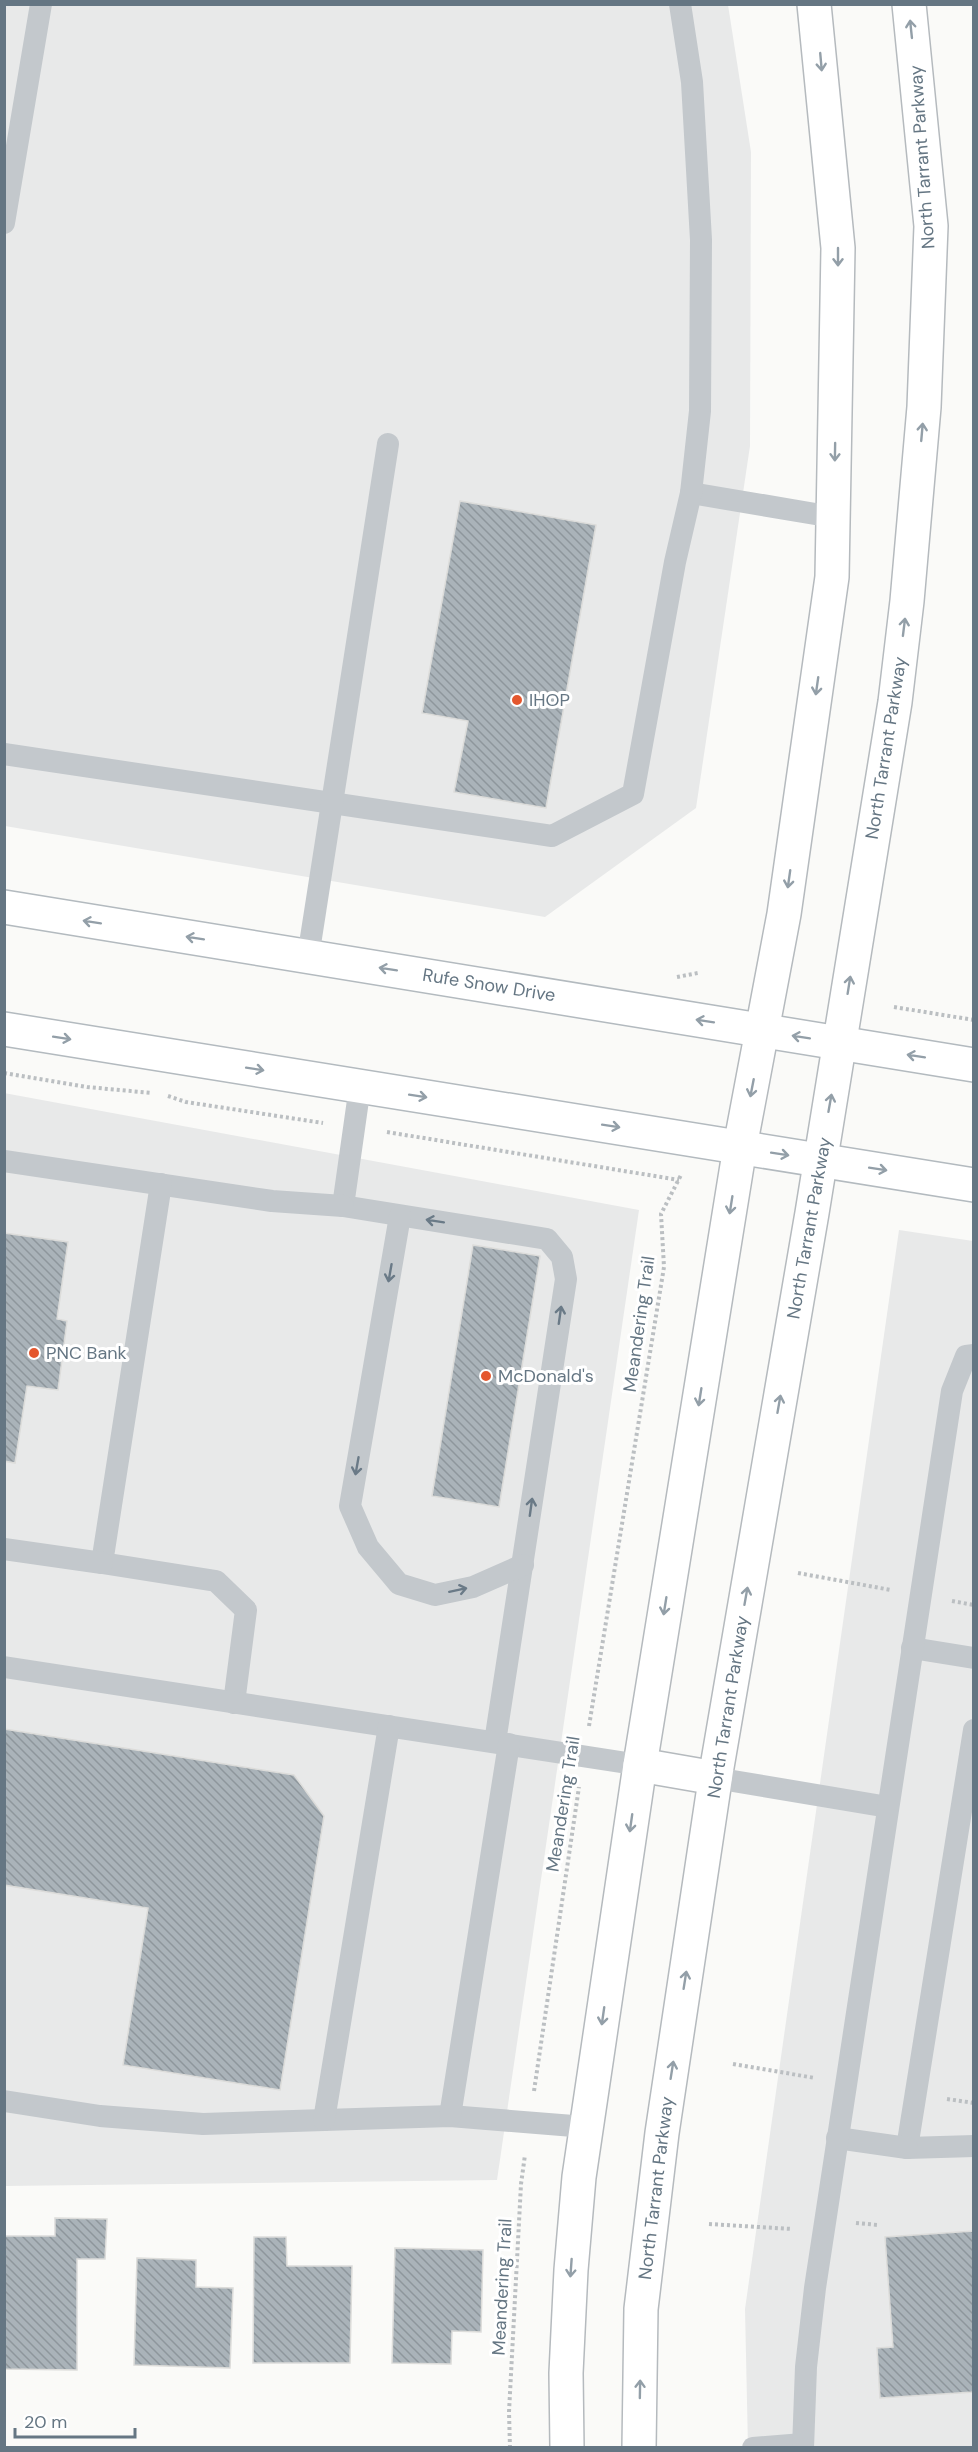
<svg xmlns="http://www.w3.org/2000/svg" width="978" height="2452" font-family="'DM Sans',sans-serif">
<defs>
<pattern id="building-back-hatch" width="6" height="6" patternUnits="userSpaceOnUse" patternTransform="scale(1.5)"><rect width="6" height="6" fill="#aab3b9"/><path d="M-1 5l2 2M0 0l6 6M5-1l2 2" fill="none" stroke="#8e969c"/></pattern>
</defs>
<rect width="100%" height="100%" fill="#fafaf8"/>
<!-- built -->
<g fill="#e8e9e9">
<path d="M4,5H728L751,152L750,446L696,808L545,917L5,826Z"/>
<path d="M4,1093L639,1210L497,2180L5,2186Z"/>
<path d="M899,1230L973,1241V2447L748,2448L745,2309Z"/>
</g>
<!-- building -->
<g fill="url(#building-back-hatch)" stroke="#dcdcda" stroke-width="1.5">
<path d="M460,501L596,525L546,808L454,792L468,721L422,713Z"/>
<path d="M4,1233L68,1242L57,1319L67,1321L58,1390L27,1386L15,1463L4,1461Z"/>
<path d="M473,1245L540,1256L499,1507L432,1496Z"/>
<path d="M4,1729L294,1775L324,1816L280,2090L123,2065L148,1908L4,1885Z"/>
<path d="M55,2218L107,2219L105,2259H77V2370L4,2369V2236H55Z"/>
<path d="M974,2231V2392L880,2398L877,2348L893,2347L885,2237Z"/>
<path d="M254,2237H286L287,2266H352L350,2363H253Z"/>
<path d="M395,2248L483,2250L481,2332L452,2331L451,2364L392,2363Z"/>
<path d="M137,2258L196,2260V2287L233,2288L230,2368L134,2365Z"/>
</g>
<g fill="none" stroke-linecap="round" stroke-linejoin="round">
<defs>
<g id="secondary">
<path d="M4,907L974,1065"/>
<path d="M4,1029L974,1185"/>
</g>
<g id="primary">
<path d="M640,1765L715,1778"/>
<path d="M567,2448L566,2373L571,2270L579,2177L640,1765L675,1549L740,1147L784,914L832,577L838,248L814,4"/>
<path d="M639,2448L641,2309L662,2133L717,1767L812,1213L895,702L907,601L924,407L931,226L909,4"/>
</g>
</defs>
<!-- secondary casing -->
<use href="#secondary" stroke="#b3babf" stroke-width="36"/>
<!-- primary casing -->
<use href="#primary" stroke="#b5babe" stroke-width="36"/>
<!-- path -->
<g stroke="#bbbfc2" stroke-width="4" stroke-dasharray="3 3" stroke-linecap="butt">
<path d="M677,977L698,973"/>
<path d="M894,1007L974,1020"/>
<path d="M4,1073L87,1087L152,1093"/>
<path d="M168,1096L186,1102L323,1123"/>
<path d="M387,1132L679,1180"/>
<path d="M798,1573L891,1590"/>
<path d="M952,1601L974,1605"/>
<path d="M589,1726L664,1267L661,1214L681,1175"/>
<path d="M733,2064L815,2078"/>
<path d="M534,2091L579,1787"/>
<path d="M947,2099L974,2103"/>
<path d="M856,2223L878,2225"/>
<path d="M709,2224L792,2229"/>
<path d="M510,2448L509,2412L521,2184L525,2155"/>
</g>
<!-- service -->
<g stroke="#c3c8cc" stroke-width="22">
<path d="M4,223L41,4"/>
<path d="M691,493L833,517"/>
<path d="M4,754L552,836L633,794L675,562L691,493L700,411L701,240L692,82L680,4"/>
<path d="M308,957L388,444"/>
<path d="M360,1086L343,1206L547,1239L562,1257L566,1279L495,1742"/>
<path d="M4,1161L272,1201L343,1206"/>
<path d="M161,1184L102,1563L216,1581L246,1610L234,1703"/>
<path d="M400,1216L350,1506L368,1547L399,1584L435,1595L473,1587L523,1565"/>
<path d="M4,1549L102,1563"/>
<path d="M912,1648L974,1658"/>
<path d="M4,1667L640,1765"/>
<path d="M974,1730L907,2148L974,2146"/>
<path d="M715,1778L888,1807"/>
<path d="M4,2101L100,2116L203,2124L450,2116L586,2127"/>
<path d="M450,2116L509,1744"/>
<path d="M324,2120L389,1726"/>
<path d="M837,2138L907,2148"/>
<path d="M753,2448L803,2444"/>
<path d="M803,2448L806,2367L815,2288L952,1391L966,1356L974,1355"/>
</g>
<!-- secondary -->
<use href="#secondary" stroke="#fff" stroke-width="33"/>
<!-- primary -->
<use href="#primary" stroke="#fff" stroke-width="33"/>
</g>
<!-- one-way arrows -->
<defs><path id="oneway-shaft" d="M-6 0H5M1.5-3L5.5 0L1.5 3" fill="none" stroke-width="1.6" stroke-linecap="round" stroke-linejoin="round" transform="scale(1.5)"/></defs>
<g stroke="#939fa8">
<use href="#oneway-shaft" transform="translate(911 29) rotate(-96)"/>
<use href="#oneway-shaft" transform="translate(821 62) rotate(85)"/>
<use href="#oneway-shaft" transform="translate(838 257) rotate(90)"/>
<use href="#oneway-shaft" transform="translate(922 432) rotate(-85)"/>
<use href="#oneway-shaft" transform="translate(835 452) rotate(91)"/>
<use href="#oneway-shaft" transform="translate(904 627) rotate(-83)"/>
<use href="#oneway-shaft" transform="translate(817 686) rotate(98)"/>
<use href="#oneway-shaft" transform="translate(789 879) rotate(98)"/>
<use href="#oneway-shaft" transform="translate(92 922) rotate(-171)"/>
<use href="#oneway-shaft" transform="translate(195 938) rotate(-171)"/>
<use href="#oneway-shaft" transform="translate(388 969) rotate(-171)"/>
<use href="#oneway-shaft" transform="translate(849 985) rotate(-81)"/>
<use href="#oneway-shaft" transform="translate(705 1021) rotate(-171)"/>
<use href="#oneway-shaft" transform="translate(801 1037) rotate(-171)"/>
<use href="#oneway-shaft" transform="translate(62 1038) rotate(9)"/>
<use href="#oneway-shaft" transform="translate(916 1056) rotate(-171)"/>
<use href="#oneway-shaft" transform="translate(255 1069) rotate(9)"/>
<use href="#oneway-shaft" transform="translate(752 1088) rotate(101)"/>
<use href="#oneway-shaft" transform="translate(418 1096) rotate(9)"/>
<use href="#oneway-shaft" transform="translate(830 1103) rotate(-80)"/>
<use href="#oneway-shaft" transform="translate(611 1126) rotate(9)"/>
<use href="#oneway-shaft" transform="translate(780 1154) rotate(9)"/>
<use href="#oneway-shaft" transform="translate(878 1169) rotate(9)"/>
<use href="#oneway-shaft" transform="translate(731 1205) rotate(99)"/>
<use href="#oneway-shaft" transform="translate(700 1397) rotate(99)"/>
<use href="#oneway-shaft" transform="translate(779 1404) rotate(-80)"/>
<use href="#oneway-shaft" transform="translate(746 1596) rotate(-80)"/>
<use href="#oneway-shaft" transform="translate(665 1606) rotate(99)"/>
<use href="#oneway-shaft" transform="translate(631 1823) rotate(98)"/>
<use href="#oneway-shaft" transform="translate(685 1980) rotate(-81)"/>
<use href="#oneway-shaft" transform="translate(603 2016) rotate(98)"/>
<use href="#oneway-shaft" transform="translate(672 2070) rotate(-81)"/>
<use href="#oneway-shaft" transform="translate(571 2268) rotate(94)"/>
<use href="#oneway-shaft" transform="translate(640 2389) rotate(-89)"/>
</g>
<g stroke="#6a7a87">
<use href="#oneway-shaft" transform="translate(435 1221) rotate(-171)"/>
<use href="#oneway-shaft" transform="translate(390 1273) rotate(100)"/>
<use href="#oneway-shaft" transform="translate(560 1315) rotate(-82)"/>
<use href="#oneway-shaft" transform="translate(357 1466) rotate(100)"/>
<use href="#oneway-shaft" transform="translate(531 1507) rotate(-82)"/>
<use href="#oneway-shaft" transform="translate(458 1590) rotate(-12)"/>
</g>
<!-- markers -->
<g fill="#e4572e" stroke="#fff" stroke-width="2">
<circle cx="517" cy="700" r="6"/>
<circle cx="34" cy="1353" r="6"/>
<circle cx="486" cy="1376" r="6"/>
</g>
<g text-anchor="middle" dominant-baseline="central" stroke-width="6" stroke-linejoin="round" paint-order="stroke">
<!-- street labels -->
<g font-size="18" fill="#657683" stroke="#fff">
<text transform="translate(922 157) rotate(-94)">North Tarrant Parkway</text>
<text transform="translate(886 748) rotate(-81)">North Tarrant Parkway</text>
<text transform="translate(489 985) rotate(9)">Rufe Snow Drive</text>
<text transform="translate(809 1228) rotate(-80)">North Tarrant Parkway</text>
<text transform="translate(639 1324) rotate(-82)">Meandering Trail</text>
<text transform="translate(728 1707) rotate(-81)">North Tarrant Parkway</text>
<text transform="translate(563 1804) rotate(-81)">Meandering Trail</text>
<text transform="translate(656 2188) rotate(-83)">North Tarrant Parkway</text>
<text transform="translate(502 2287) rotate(-87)">Meandering Trail</text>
</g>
<!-- poi labels -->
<g font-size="18" fill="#657683" stroke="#fff" text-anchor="start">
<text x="529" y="700">IHOP</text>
<text x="46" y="1353">PNC Bank</text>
<text x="498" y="1376">McDonald's</text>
</g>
</g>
<!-- border -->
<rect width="978" height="2452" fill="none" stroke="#657683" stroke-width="12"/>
<!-- scale -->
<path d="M15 2428v9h120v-9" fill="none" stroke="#657683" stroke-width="3"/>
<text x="24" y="2428" font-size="18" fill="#657683" stroke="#ffffff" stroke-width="4.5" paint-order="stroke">20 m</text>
</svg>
